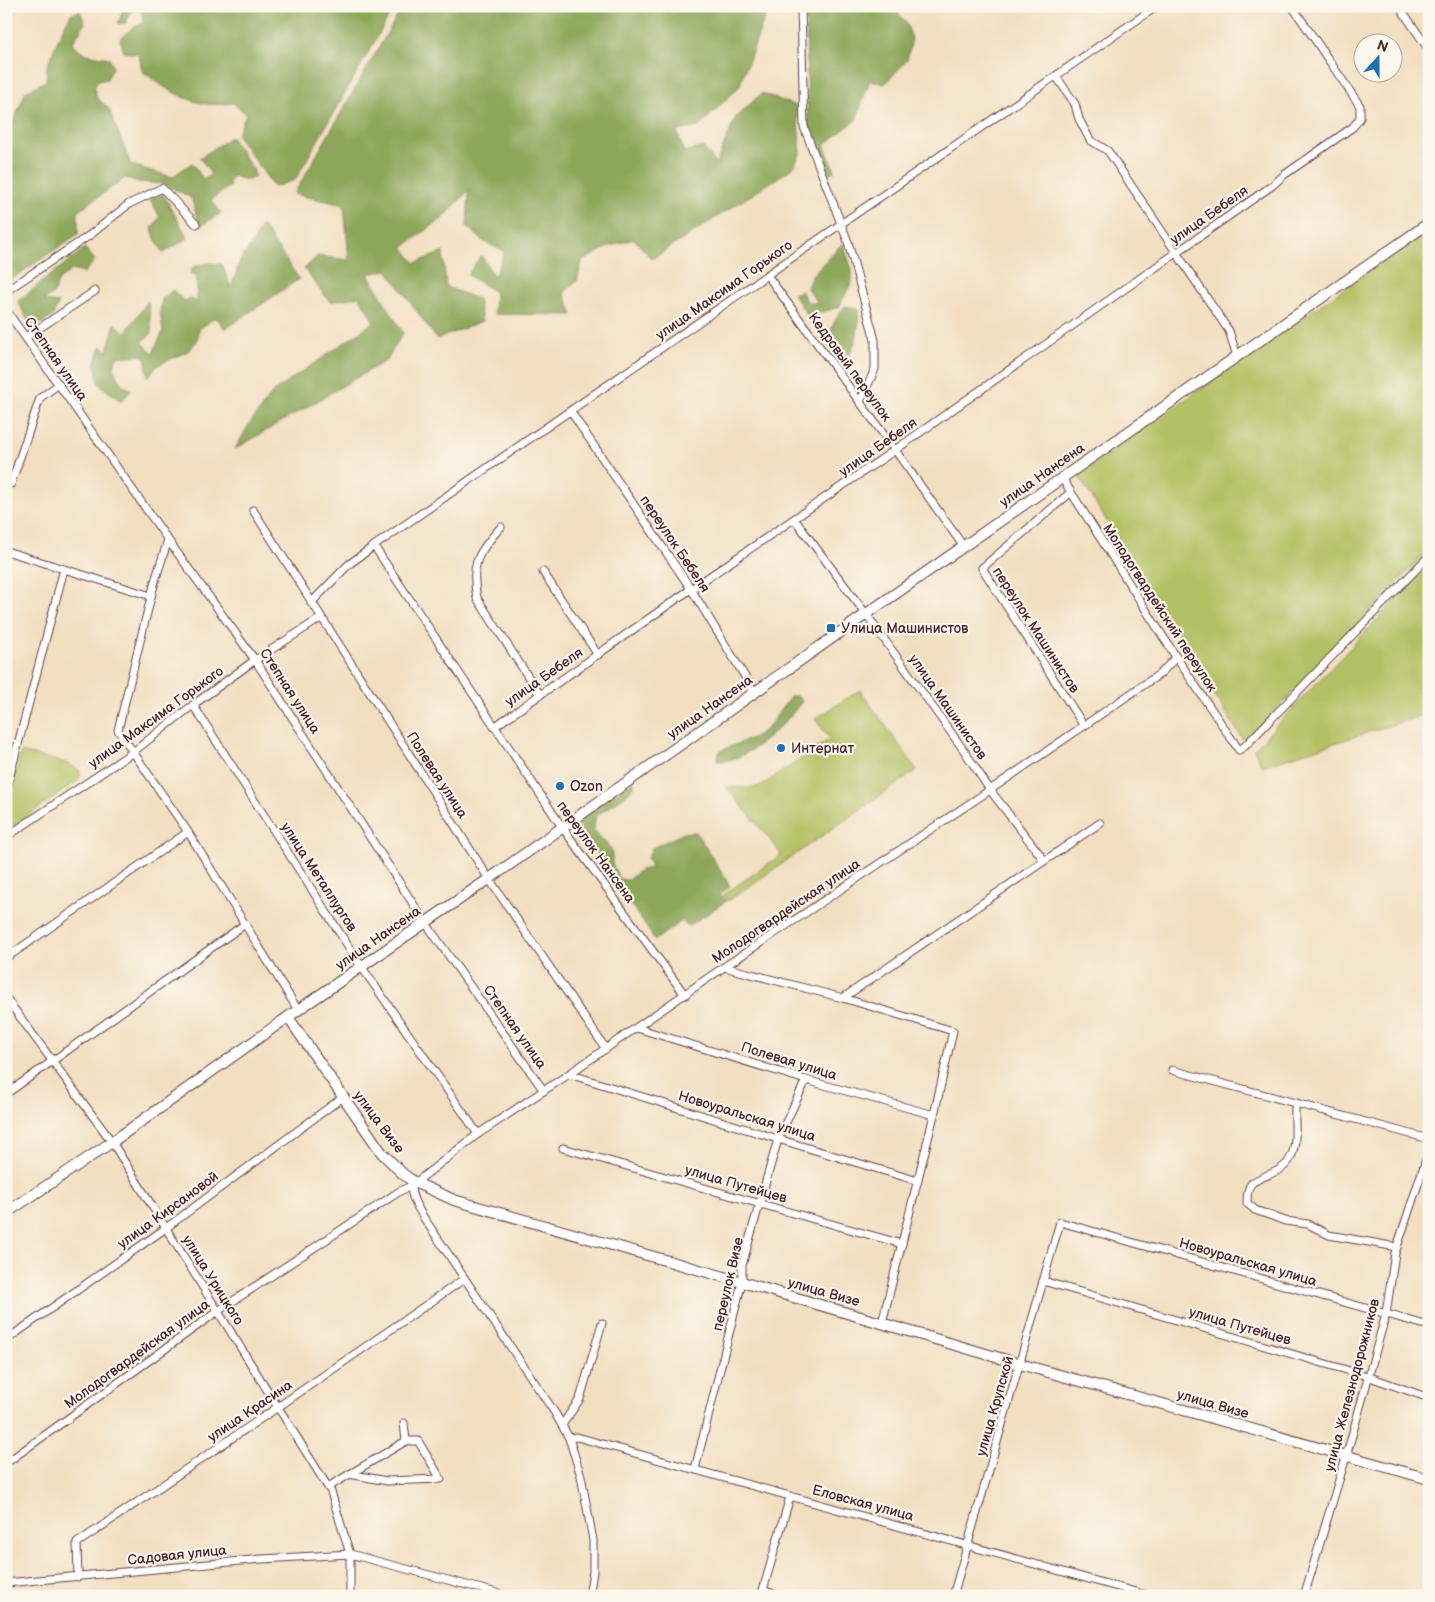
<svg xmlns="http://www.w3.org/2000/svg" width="1435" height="1602" font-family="'Balsamiq Sans',sans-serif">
<rect width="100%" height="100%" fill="#fbf7ec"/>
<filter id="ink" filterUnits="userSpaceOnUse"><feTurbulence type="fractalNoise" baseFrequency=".02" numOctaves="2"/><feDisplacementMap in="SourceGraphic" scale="10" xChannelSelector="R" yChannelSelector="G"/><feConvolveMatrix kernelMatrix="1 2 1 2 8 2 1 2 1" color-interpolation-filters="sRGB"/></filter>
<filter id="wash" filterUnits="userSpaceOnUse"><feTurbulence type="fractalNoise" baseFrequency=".0096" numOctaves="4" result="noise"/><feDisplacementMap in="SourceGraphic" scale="20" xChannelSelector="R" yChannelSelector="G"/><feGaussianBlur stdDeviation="1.12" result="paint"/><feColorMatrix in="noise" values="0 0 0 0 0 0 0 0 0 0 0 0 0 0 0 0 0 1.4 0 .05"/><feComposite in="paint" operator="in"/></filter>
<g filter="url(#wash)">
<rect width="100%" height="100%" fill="#f2dfc1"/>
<!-- green -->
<g fill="#b2c164" stroke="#7e7048">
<path d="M1429,229V549L1245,743L1078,475Z"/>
<path d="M1429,565V713L1262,766L1254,749Z"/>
<path d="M860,690L917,770L728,901L723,895L781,855L777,848L726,787L747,788L761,786L830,739L815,719Z"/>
<path d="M21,752L69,764L79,770L80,776L77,781L6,831V811Z"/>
</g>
<!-- forest -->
<g fill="#8da75a" stroke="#6c6342">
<path d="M124,6H395L295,180L274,187L237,135L246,114L233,103C223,104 212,106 201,103C179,98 160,85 142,71L139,54L124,52L120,39L132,28L143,23L141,6L133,7L126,23L118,24Z"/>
<path d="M403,6H769L739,87L699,127L677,131L684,152L703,147L716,164L736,117L762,93L796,106L801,152L793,168L652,259L634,239L610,246L582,261L577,281L564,293L573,315L494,314L495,292L468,275L481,255L494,277L505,252L483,241L467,226L469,190L443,218L403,247L415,263L443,252L446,287L478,299L482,321L437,339L387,270L368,274L403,333L387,360L235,449L249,425L273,392L374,322L359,296L330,302L304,269L317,256L349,260L344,205L294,194Z"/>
<path d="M815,6H891L906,22L912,39L907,60L885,84L870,80L856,120L824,145L835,171L828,174L808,124L806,11Z"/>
<path d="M80,11L85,23L72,44L86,54L109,58L113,67L107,79L98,81L94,88L97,98L109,109L131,165L172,177L192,163L204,180L211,174L200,158L231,137L254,171V178C246,181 241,179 233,176L229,181L230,186L211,200L221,213L200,226L191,198L165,184L139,182L125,178L78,211V234L6,283V140L26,91L46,81L47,66L64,26L71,14Z"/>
<path d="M163,194L188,238L163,253L155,238L152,228L160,217L150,199Z"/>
<path d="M262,225L299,279L225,329L216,317L199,329L197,341L188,351L158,365L148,377L145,355L116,357L114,369L122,385L132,390L121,401L99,384L95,364L101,346L107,351L115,323L125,333L148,301L152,333L142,342L153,353L163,331L160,312L162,299L173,290L184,301L191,298L197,303V276L190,273L193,267L209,263L222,264L231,288L240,261L251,245Z"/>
<path d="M843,243L852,270V281L839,307L808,316L793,294L801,291L808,303H818L807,288L812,275Z"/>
<path d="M85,248L95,260L84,273L71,270L58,281L54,293L44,301L59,303L52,317L38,325L28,321L18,301Z"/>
<path d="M845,306L859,309C859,328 857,346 844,362L829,347C830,329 834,320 845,306Z"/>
<path d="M791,696H797L802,701C786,724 746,764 716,761L720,751C733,745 761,737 770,725C777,716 783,706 791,696Z"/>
<path d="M634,781V786L626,795L596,816L593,829L612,850V863L619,879L628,880L640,870L652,868L647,859L652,848L684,833L696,832L730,886L720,894L726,901L689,926L682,921L655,940L575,821Z"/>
</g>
</g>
<g filter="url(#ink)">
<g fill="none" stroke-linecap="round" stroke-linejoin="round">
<defs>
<g id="street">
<path d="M801,6L804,127L848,242L875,340V369L860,402"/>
<path d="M1399,6L1429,50"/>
<path d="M1056,76L1075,104L1079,119L1090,140L1108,151L1229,331L1237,356"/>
<path d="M767,275L895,450L964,547"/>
<path d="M6,291L90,235L129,204L162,188L196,224"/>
<path d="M6,310L168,540L255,660L425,922L544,1091"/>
<path d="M26,337L95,291"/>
<path d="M571,412L691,589L755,693"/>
<path d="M1062,478L1176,657L1239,750L1245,746L1429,556"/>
<path d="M6,483L11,484L40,398L59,384"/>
<path d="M1070,493L982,568L1084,726"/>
<path d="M253,510L489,879L606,1049"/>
<path d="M795,520L866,614L965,752L990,790L1044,860"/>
<path d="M501,527C478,552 470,564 477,598L540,695"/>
<path d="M168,540L155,581L118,730L188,832L298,1010"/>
<path d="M374,546L562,827L685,995"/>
<path d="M6,551L151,596"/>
<path d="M543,572L598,655"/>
<path d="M311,603L348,565L374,546L1157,6"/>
<path d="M193,705L361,966L478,1134"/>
<path d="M494,727L691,589L895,450L1273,185L1284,175L1353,127L1360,118V106L1292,6"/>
<path d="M6,790L64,569"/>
<path d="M6,837L133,752L193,705L255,660L321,618"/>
<path d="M6,958L188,832"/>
<path d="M724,967L843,998L953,1031L934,1115L882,1323"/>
<path d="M6,998L112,1142L331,1492L350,1554V1596"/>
<path d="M843,998L1100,823"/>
<path d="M637,1028L806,1080L934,1115"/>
<path d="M1172,1070L1429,1139"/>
<path d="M569,1074L778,1139L918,1181"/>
<path d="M6,1094L245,924"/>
<path d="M1297,1103L1295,1108C1294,1124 1298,1144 1290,1159C1282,1174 1260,1175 1251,1184C1247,1189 1247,1197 1247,1203L1255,1210L1269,1215L1285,1221L1308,1224L1329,1235L1397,1247"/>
<path d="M563,1148L902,1244"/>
<path d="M1043,1281L1367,1376L1429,1398"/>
<path d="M6,1340L166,1228L343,1097"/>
<path d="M562,1425L580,1399L602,1323"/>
<path d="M569,1438L577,1437L1150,1596"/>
<path d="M6,1463L218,1311L400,1191L411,1186"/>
<path d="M695,1469L742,1282V1265L778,1139L806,1080"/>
<path d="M349,1474L387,1481L441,1479L418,1441H406"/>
<path d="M328,1487L406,1441L404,1423"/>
<path d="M78,1577L77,1543L278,1407L464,1279"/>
<path d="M6,1583L262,1559L350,1554L508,1596"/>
<path d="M589,1596L593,1572V1540L581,1476L569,1438L555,1413L424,1218C418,1208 411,1198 411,1186L478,1134L569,1074L724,967L990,790L1161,673L1176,657"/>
<path d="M779,1596L763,1590L790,1497"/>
<path d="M953,1596L1060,1222L1429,1326"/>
<path d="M1304,1596L1346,1457L1386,1314L1395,1253L1429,1151"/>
</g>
<g id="secondary">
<path d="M288,1017L382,1153L403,1174L414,1182L454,1200L742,1282L1020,1364L1429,1479"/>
<path d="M6,1213L112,1142L298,1010L489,879L872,610L1429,223"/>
</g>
</defs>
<!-- street casing -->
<use href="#street" stroke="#633c42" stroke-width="9"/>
<!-- secondary casing -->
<use href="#secondary" stroke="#633c42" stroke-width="12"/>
<!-- street -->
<use href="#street" stroke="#fff" stroke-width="7"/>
<!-- secondary -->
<use href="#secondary" stroke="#fff" stroke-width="10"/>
</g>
</g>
<!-- markers -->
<g fill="#1f6fb2" stroke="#fbf7ec" stroke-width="2">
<rect x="826" y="623" width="10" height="10" rx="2.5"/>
<circle cx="781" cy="748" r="5"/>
<circle cx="560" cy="786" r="5"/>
</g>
<g text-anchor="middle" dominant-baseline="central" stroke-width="4.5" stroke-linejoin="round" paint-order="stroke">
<!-- street labels -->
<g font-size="14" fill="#4a1f2b" stroke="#fbf7ec">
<text transform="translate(1209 215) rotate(-35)">улица Бебеля</text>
<text transform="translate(724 290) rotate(-35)">улица Максима Горького</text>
<text transform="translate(56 359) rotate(55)">Степная улица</text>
<text transform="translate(850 367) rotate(54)">Кедровый переулок</text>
<text transform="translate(878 447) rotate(-35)">улица Бебеля</text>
<text transform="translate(1042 475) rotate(-35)">улица Нансена</text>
<text transform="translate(675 544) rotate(56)">переулок Бебеля</text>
<text transform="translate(1160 608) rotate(57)">Молодогвардейский переулок</text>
<text transform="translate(1036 630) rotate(57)">переулок Машинистов</text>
<text transform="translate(544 677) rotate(-35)">улица Бебеля</text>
<text transform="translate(290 691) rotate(57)">Степная улица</text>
<text transform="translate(710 707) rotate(-35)">улица Нансена</text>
<text transform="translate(948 707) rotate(55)">улица Машинистов</text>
<text transform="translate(156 717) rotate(-36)">улица Максима Горького</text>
<text transform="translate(437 775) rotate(57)">Полевая улица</text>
<text transform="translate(596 852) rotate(54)">переулок Нансена</text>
<text transform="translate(319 877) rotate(57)">улица Металлургов</text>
<text transform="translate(786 911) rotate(-34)">Молодогвардейская улица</text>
<text transform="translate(378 938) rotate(-35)">улица Нансена</text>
<text transform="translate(515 1027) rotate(55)">Степная улица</text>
<text transform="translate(789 1061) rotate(17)">Полевая улица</text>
<text transform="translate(747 1116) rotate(17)">Новоуральская улица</text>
<text transform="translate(379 1122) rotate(53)">улица Визе</text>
<text transform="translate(736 1184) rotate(16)">улица Путейцев</text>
<text transform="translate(168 1210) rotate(-36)">улица Кирсановой</text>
<text transform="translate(1248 1262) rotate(16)">Новоуральская улица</text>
<text transform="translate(213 1280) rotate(58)">улица Урицкого</text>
<text transform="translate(728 1284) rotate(-77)">переулок Визе</text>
<text transform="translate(824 1292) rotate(16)">улица Визе</text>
<text transform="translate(1240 1326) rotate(16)">улица Путейцев</text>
<text transform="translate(137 1354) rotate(-36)">Молодогвардейская улица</text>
<text transform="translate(1352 1385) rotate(-75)">улица Железнодорожников</text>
<text transform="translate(1213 1404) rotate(16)">улица Визе</text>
<text transform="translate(995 1406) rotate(-74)">улица Крупской</text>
<text transform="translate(250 1411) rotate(-34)">улица Красина</text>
<text transform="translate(863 1503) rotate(15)">Еловская улица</text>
<text transform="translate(177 1555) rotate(-6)">Садовая улица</text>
</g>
<!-- poi labels -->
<g font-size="14" fill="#4a1f2b" stroke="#fbf7ec" text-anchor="start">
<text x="841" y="628">Улица Машинистов</text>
<text x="791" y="748">Интернат</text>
<text x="570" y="786">Ozon</text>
</g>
</g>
<!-- margin -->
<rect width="1435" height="1602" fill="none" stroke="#fbf7ec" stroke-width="25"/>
<!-- north arrow -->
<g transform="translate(1378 58) rotate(21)"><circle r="24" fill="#fbf7ec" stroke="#b4a19f"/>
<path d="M0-4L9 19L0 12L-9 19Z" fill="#1f6fb2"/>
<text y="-8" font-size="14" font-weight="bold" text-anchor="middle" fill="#4a1f2b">N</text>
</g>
</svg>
